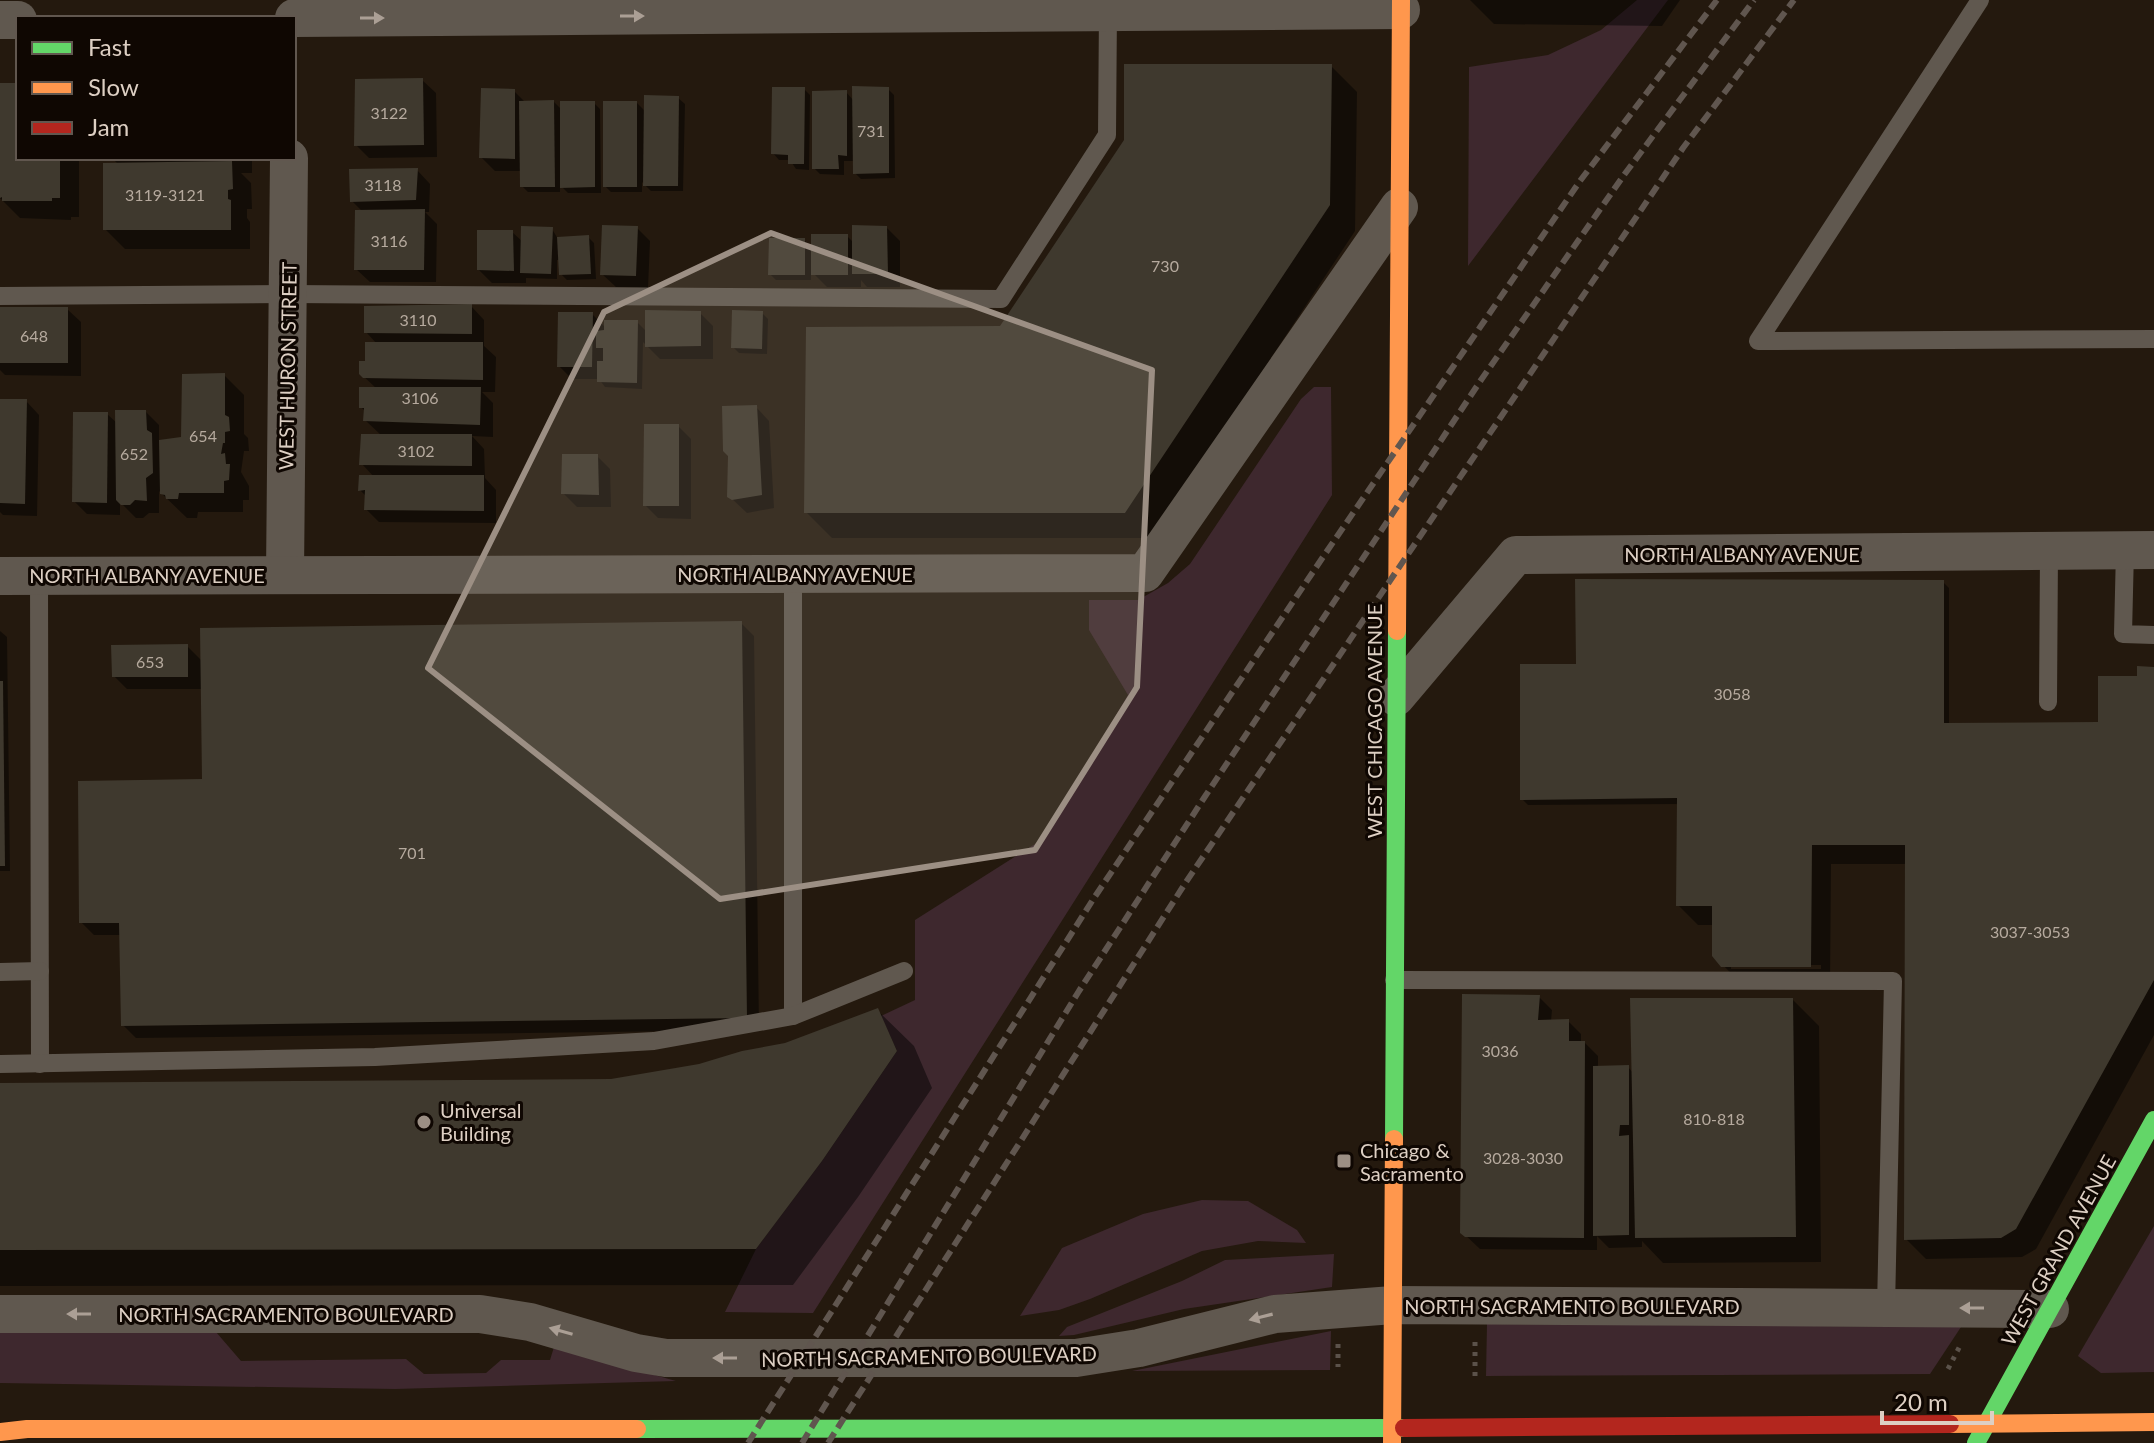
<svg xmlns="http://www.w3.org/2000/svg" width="2154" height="1443" font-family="Lato,sans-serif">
<rect width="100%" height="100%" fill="#24190e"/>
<!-- green -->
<g fill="#3e282e">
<path d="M1637,0H1668L1468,266L1469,67L1548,55L1601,30Z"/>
<path d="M1314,387H1331L1332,495L813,1313L725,1312L756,1249L822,1161L897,1051L881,1016L915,1000V920L1043,839L1128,695L1089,630V600H1138L1168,583L1190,564L1301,399Z"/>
<path d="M1202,1200L1248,1201L1297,1230L1306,1243L1258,1241L1202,1251L1090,1299L1059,1310L1020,1316L1062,1248L1143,1214Z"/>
<path d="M2154,1226V1372L2101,1373L2078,1356Z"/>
<path d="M1334,1254L1332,1287L1184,1309L1074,1335L1059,1336L1067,1327L1182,1281L1225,1260Z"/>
<path d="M1487,1324L1961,1327L1930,1374L1486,1376Z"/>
<path d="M1331,1331L1330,1370L1132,1371Z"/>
<path d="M0,1332H216L241,1361L406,1359L424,1374L486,1373L501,1360H550L554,1347L676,1381L395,1389L0,1383Z"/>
</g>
<!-- shadow -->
<g fill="#0007" fill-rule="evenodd">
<path d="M1470,0H1680L1662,26L1494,24Z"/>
<path d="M1331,66L1357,92L1355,231L1152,538H832L806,512L1001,328Z"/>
<path d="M422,80L436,93L437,157L369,158L356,145Z"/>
<path d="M0,85H18V158H79V217H71V220L20,218L0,198Z"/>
<path d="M804,89L810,95L809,170L796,169L790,160H779L773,153Z"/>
<path d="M888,89L894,95L895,178L861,179L855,173L854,161H844V175L820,174L814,168L846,92L854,101Z"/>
<path d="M514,91L526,103L554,102L562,110L594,103L600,109L601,193H568L560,185V192H528L522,186L521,171H495L481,157Z"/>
<path d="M678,98L685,104L683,191H651L642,182V192H611L605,186L637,103L646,112Z"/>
<path d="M112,158H252V173H241L251,183L252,209H247V218L250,222V249H125L105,229L119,165Z"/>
<path d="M417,170L430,184L429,212H425L437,224L436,282H370L356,269L363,212L352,201Z"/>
<path d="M637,228L650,241L648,288L616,287L602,274Z"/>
<path d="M887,228L900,241V287H867L861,280V287H827L811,271V280H776L770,274L804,240L813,249L847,236L854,243Z"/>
<path d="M552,229L558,239L588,237L594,243L596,279L567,280L561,274L560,260H557V279L526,278V283H492L479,270L512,232L523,242Z"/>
<path d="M471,306L484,320V346L496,357L495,392H482L493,403V437L472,436L484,449L485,478L496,490V523L379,522L366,509L367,497L360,490L374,477L362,464L382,436L365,420L366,412L361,407L377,389L361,374L377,344L366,332Z"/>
<path d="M0,309H67L81,322V376L5,375L0,370Z"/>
<path d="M700,313L713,326V359H660L643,342L642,389L605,387L599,379H572L559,366L592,314L606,328L637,322L647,332Z"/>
<path d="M762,313L768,319L767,354L739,353L733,347Z"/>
<path d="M224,375L244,395V434L248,438L249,451H244L241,472L249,486V500H243V512H198L197,518H187L159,491V513H149L143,518H136L120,502V515L87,514L74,501L107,414L117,423L146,412L159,425V442L183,439Z"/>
<path d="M0,401H26L39,415L37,516L3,515L0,512Z"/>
<path d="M756,407L769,421L774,508L747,513L729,496Z"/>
<path d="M678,426L691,439V519L658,518L645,505Z"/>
<path d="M597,456L610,469L611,507H577L563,493Z"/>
<path d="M1943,582L1949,588V725L2097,724L2139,678L2154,669V1035L2036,1249L2022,1257L1926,1259L1906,1239L1907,864H1831L1830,986H1743L1723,965L1714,925H1698L1678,905L1679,804L1528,805L1522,799L1578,666ZM1731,965H1821V969H1731Z"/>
<path d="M741,623L754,636L759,1030L136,1038L123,1025L122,935H94L81,922L204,781L203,689H127L114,676L187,646L203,662Z"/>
<path d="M0,631L7,637L10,871H0Z"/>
<path d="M1539,997L1552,1010L1551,1021H1568L1581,1034V1043H1585L1598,1056V1068L1628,1067L1634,1074L1793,1000L1819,1026L1821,1262L1663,1263L1642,1241V1247L1609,1248L1597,1236V1250L1480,1249L1462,1232Z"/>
<path d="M877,1010L914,1046L932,1088L858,1197L793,1285L0,1286V1085L611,1081L700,1066L786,1045Z"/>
</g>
<!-- building -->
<g fill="#3f392e">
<path d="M1124,64H1332L1330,205L1125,513H804L806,327L1000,326L1124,140Z"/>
<path d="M423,78L424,145L354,146L355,79Z"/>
<path d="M0,83H18V158H60V198H52V201H2V197L0,198Z"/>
<path d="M852,86L889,87V173L853,174Z"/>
<path d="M772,87H805L804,164H788V155L771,154Z"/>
<path d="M481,88L515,89V159L479,158Z"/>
<path d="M847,90V156L838,155L839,169H812V91Z"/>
<path d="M644,95L679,96L678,186H643Z"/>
<path d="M554,100L555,187H520L519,101Z"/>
<path d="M560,101H595V187L560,188Z"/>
<rect x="603" y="101" width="34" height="86"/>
<path d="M232,161L233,189L228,190V199L231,200V230H103V163Z"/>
<path d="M418,168L416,200L350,202L349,169Z"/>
<path d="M425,209L424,270H354L355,210Z"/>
<path d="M602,225L638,226L636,276L600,275Z"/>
<path d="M852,225L887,226L888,274H852Z"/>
<path d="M521,226L553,227L551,274L520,273Z"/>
<path d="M477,230H513L514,271L477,270Z"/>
<rect x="811" y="234" width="37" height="41"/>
<path d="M589,235L591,274L559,275L557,237Z"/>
<path d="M769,238H805V275H768Z"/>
<path d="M472,304V334L364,333V306Z"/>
<rect x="0" y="307" width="68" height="56"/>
<path d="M645,310L701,311V346L645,347Z"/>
<path d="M732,310L763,311L762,349L731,348Z"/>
<path d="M558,312H593L592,367H557Z"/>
<path d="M604,320H638L637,383L597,382V361H603V348H596V331L604,330Z"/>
<path d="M365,342H483V380L363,378L359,374V361H365Z"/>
<path d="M225,373V415L229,417L230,431L225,432V443H223L221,454L225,453L226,464H230L229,480L224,481V493H179L178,499H166L165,495L160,494L159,440L181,437L182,374Z"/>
<path d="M359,387H481L480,425L363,421L364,408H359Z"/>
<path d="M0,399H27L25,504L0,503Z"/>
<path d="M757,405L762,495L732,500L727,497L728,456L723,451L722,406Z"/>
<path d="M115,410H146L147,430L152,433L153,473L146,478L147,501L135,500L130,505H121L116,500Z"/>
<path d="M73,412H108L107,503L72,502Z"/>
<path d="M644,424H679V506H643Z"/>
<path d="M361,434H472V466L359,465Z"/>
<path d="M562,454H598L599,495L561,494Z"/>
<path d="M359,475H484V511L364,510L365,490L358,491Z"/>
<path d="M1575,579L1944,580V723L2098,722V676H2137V666L2154,667V980L2016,1229L2001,1238L1904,1240L1905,845H1812L1811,967H1721L1712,956V906H1676L1677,798L1520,800V664H1576Z"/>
<path d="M742,621L747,1018L121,1026L119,923H79L78,781L202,779L200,628Z"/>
<path d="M188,644V677H112L111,645Z"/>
<path d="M0,681H3L5,866H0Z"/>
<path d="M1462,994L1540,995L1538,1020L1569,1019V1041H1585L1584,1238L1465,1237L1460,1233Z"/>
<path d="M1630,998H1793L1796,1237L1635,1238Z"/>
<path d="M878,1008L897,1051L822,1161L756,1249L0,1250V1083L611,1079L699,1064L742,1051L785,1043Z"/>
<path d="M1629,1065V1125H1620L1619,1136L1629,1135V1235L1593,1236V1066Z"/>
</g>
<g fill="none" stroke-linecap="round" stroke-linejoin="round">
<!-- path -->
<g stroke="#5b524a" stroke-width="5" stroke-dasharray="4 6" stroke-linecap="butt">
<path d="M1475,1342V1377"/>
<path d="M1338,1344V1367"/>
<path d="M1948,1369L1961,1344"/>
</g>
<!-- lane -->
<g stroke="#60584f" stroke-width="18">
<path d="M1980,0L1758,341L2154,339"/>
<path d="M0,296L288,294L1001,299L1107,135L1108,9"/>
<path d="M2125,550L2123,634L2154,635"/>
<path d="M793,574V1016"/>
<path d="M39,575L40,1064"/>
<path d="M2048,702L2049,551"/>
<path d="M0,972L40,971"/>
<path d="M1394,980L1893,981L1886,1308"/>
<path d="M0,1064L375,1057L654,1041L793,1016L904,971"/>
</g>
<!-- street -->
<g stroke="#60584f" stroke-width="38">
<path d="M294,18L1401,10"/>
<path d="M0,20H18"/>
<path d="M285,574L289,158"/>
<path d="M0,576L1145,573L1399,207"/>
<path d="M1396,697L1516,555L2154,550"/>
<path d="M0,1314H480L530,1322L636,1353L666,1358H1076L1139,1348L1275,1314L1393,1305L2050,1309"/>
</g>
<!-- fast -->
<g stroke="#63d668" stroke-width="18">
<path d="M1394,1139L1397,631"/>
<path d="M637,1429L1404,1428"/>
<path d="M1976,1443L2154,1120"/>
</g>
<!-- slow -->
<g stroke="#ff974d" stroke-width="18">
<path d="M1397,631L1401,0"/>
<path d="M1950,1424L2154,1422"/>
<path d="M0,1432L27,1429H637"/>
<path d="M1392,1443L1394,1139"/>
</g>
<!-- jam -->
<path stroke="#b3261e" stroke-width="18" d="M1404,1428L1950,1424"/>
<!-- rail -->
<g stroke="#60564f" stroke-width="6" stroke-dasharray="12 6" stroke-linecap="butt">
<path d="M748,1443L1094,898L1323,557L1580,181L1717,0"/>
<path d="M802,1443L1079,991L1204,798L1481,380L1624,175L1754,0"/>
<path d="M828,1443L1186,882L1683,148L1794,0"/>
</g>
</g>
<!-- one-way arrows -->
<defs><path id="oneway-solid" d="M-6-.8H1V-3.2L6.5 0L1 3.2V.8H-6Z" transform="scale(2)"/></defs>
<g fill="#ab9f95">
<use href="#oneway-solid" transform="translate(632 16)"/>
<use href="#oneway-solid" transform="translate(372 18)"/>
<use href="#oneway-solid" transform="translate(1972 1308) rotate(-180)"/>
<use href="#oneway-solid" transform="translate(79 1314) rotate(-180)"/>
<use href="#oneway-solid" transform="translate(1261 1317) rotate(166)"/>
<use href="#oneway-solid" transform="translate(561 1331) rotate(-164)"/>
<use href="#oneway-solid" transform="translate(725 1358) rotate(180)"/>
</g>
<!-- marked area -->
<path fill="#9c8f84" fill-opacity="0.2" stroke="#9c8f84" stroke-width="6" stroke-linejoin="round" d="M771,233L1152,370L1137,687L1035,850L720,899L428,668L604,312Z"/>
<!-- markers -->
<g fill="#9c8f84" stroke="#0f0702" stroke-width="3">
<circle cx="424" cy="1122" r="8"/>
<rect x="1336" y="1153" width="16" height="16" rx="4"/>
</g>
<g text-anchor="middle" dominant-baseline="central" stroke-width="6" stroke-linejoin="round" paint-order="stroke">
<!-- number labels -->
<g font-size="16" fill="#b6aa9e">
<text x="389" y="112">3122</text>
<text x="871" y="130">731</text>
<text x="383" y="184">3118</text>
<text x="165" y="194">3119-3121</text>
<text x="389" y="240">3116</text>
<text x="1165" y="265">730</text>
<text x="418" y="319">3110</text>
<text x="34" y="335">648</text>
<text x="420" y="397">3106</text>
<text x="203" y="435">654</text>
<text x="416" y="450">3102</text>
<text x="134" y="453">652</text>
<text x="150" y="661">653</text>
<text x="1732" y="693">3058</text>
<text x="412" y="852">701</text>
<text x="2030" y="931">3037-3053</text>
<text x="1500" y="1050">3036</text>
<text x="1714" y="1118">810-818</text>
<text x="1523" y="1157">3028-3030</text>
</g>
<!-- street labels -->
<g font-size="20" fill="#ddcfc3" stroke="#0f0702">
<text transform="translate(287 366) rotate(-89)">WEST HURON STREET</text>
<text x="1742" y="554">NORTH ALBANY AVENUE</text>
<text x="795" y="574">NORTH ALBANY AVENUE</text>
<text x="147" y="575">NORTH ALBANY AVENUE</text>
<text transform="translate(1374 721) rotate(-90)">WEST CHICAGO AVENUE</text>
<text transform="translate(2058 1250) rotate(-61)">WEST GRAND AVENUE</text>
<text x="1572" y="1306">NORTH SACRAMENTO BOULEVARD</text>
<text x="286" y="1314">NORTH SACRAMENTO BOULEVARD</text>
<text transform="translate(929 1356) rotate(-1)">NORTH SACRAMENTO BOULEVARD</text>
</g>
<!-- poi labels -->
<g font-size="20" fill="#ddcfc3" stroke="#0f0702" text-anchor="start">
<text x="440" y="1110">Universal<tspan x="440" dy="23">Building</tspan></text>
<text x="1360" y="1150">Chicago &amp;<tspan x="1360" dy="23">Sacramento</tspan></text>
</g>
</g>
<!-- legend -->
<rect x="16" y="16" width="280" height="144" fill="#0f0702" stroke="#61574f" stroke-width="2"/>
<rect x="32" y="42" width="40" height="12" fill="#63d668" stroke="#61574f" stroke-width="2"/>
<text x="88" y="56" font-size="24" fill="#ddcfc3">Fast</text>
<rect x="32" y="82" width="40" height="12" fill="#ff974d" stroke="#61574f" stroke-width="2"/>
<text x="88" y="96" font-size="24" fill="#ddcfc3">Slow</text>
<rect x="32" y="122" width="40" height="12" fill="#b3261e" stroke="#61574f" stroke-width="2"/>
<text x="88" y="136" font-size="24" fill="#ddcfc3">Jam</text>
<!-- scale -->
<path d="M1882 1411v12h110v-12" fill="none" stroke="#ddcfc3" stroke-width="4"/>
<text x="1894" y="1411" font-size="24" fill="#ddcfc3" stroke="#0f0702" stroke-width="6" paint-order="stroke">20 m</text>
</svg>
